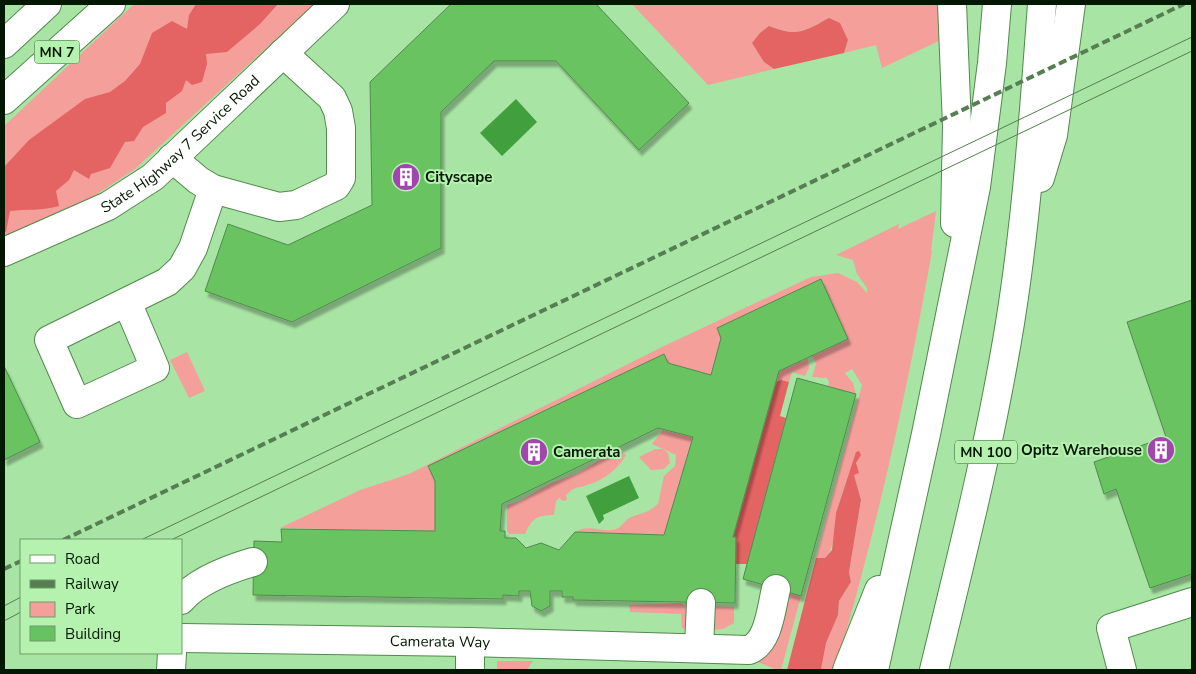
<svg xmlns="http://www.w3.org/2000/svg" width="1196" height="674" font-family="'Nunito Sans',sans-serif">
<defs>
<filter id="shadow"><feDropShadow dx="3" dy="5.5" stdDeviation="1" flood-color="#0004"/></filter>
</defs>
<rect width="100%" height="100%" fill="#a8e4a3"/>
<!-- green -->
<g fill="#f59f9b">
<path d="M134,4H314L135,169L94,196L4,239V126Z"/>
<path d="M632,4H946L947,37L882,68L876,45L844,53L848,40L829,18C803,32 798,37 769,26L764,62L774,69L708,85Z"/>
<path d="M936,211L931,251H932C907,393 876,532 835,670H820L826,643L838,615L839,601L851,582L849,572L861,500L854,475L859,451C850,471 843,489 837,510C833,527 837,545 825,558H816L862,385L852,369L845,373L853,383L856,394L828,386L829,382L827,378L812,377L816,364L812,356L848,339L821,279L721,338L711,375L668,363L664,354L428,466L435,481V531L280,528L360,490L409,474L662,347L811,277L838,273L857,282L867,293V288L857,274L853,260L836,255L899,224L898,229Z"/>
<path d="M187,352L205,391L189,398L170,360Z"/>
<path d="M808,358L809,368L805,376L792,372L789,382L781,380L776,382L779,371Z"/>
<path d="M663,430L693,437L664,535L575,532C591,523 600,534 616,529C622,527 625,520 631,517C644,512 646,514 658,504L664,476L675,466L676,455L652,444Z"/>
<path d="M655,449H663L668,453L670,463L664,469L651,470L639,457Z"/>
<path d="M620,451L626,455C617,470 604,480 587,485C576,489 575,486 566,495L567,500L563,501L559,498L556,501L554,515C537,515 532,518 525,534H509L507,531V505L520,501L549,484L578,473L606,456L608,458L618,455Z"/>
<path d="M788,593L801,596L781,670H778L755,661Z"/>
<path d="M681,603L686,606V629L682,628L681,614L630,612L629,605Z"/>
<path d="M712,606L734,607V623L723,629L712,630Z"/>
<path d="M497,661H533L527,670H497Z"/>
</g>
<!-- forest -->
<g fill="#e46363">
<path d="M196,4H278L260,24L227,52L206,54L207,64L202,82L192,85L186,80L182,91L166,103V113L143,127L134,141L125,142L110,168L91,174L89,179L74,170L69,180L56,191L59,206C43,211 26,209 10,211L6,232L4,231V167L29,140L85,99L110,92L125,81L140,64L152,33L172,21L187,29L189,15Z"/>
<path d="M829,18L840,23L848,40L844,53L774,69L764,62L752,43L760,33L769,26C798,37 803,32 829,18Z"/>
<path d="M781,380L789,382L780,416L786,418L747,564H735L736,537H733L776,382Z"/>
<path d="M859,451L861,455L856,463L859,473L854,475L861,500L849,572L851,582L839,601L838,615L826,643L821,669L787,670L816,558H825L832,550L836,513L856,452Z"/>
</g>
<!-- water -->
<g fill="#419f3e">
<path d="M516,99L537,122L502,156L480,133Z"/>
<path d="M629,476L639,498L603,515L604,519L599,524L586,496Z"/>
</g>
<!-- building -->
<g fill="#67c361" stroke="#528a4e" fill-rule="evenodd" filter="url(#shadow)">
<path d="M451,4H596L689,103L639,150L556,61H494L441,112V248L292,322L205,291L228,224L288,245L372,205L370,82Z"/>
<path d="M821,279L848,339L779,371L733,537H736L735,603L573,600V597H562V591H550V606L541,611L532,606L530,591H519V596L503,595V599L253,595L254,541L282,542L281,529L435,531V481L428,466L664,354L668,363L711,375L721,338L717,328ZM658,428L693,437L664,535L575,532L559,550L541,543L526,548L516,538H505V531H500L502,504Z"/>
<path d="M1192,300V574L1150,588L1116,489L1104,494L1094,462L1166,437L1127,322Z"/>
<path d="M4,366L40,442L4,460Z"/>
<path d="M797,378L856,394L801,596L743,579Z"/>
</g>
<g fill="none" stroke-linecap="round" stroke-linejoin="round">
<defs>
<g id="minor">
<path d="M172,158L198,180L213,189L279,207L296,205L336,186L341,178V128L338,111L332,98L283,53"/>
<path id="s1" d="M4,252L108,206L153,177L335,4"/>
<path d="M127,302L155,368L77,404L49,340L167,282L182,268L193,248L213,189"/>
<path d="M181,600C198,580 229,569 253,562"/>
<path id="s2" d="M181,638L470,642L749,650C769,642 771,609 776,589"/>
<path d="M699,647L701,603"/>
<path d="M171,670L172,653"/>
<path d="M470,670V642"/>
<path d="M1122,670L1111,628L1192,602"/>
</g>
<g id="highway">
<path d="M952,4L957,126L955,223"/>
<path d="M4,44L47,4"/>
<path d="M4,100L111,4"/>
<path d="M1040,178L1053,135L1071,4"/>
<path d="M847,670L879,590"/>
<path d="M874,670L926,434L976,187L992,63L997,4"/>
<path d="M934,670C962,555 991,440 1010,323C1027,217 1034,111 1042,4"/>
</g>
</defs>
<!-- minor casing -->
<use href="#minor" stroke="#51894d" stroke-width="30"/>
<!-- highway casing -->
<use href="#highway" stroke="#51894d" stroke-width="30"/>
<!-- minor -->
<use href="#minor" stroke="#fff" stroke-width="28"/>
<!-- highway -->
<use href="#highway" stroke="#fff" stroke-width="28"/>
<!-- tram -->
<g stroke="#567e53" stroke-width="1">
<path d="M141,540L1192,37"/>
<path d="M171,540L1192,51"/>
<path d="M4,606L21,597"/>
<path d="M4,621L21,612"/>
</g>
<!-- rail -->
<g stroke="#567e53" stroke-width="4" stroke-dasharray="8 4" stroke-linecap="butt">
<path d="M63,540L1184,4"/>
<path d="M4,569L21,561"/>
</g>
</g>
<!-- icons -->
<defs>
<symbol id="building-disc" viewBox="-11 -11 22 22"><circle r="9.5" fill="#a245af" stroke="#b5f2b0"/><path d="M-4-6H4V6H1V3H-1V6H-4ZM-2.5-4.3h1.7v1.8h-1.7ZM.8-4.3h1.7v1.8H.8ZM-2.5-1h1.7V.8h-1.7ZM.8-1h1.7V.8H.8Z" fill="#fff"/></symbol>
</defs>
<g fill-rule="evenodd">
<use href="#building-disc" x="390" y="161" width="32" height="32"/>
<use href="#building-disc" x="1145" y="434" width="32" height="32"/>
<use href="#building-disc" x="518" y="436" width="32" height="32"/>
</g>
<g text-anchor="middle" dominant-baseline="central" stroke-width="4" stroke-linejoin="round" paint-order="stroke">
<!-- shield labels -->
<g fill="#b5f2b0" stroke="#385936" stroke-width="1">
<rect x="34.5" y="40.5" width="45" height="23" rx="4"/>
<rect x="955" y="440.5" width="62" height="23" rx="4"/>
</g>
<g font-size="14" font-weight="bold" fill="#031802">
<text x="57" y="52">MN 7</text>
<text x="986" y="452">MN 100</text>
</g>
<!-- street labels -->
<g font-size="15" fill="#031802" stroke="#b5f2b0">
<text stroke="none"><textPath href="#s1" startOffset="209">State Highway 7 Service Road</textPath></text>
<text stroke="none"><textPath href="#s2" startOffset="259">Camerata Way</textPath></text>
</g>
<!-- poi labels -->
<g font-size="15" font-weight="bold" fill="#031802" stroke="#b5f2b0" text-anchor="start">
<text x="425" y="177">Cityscape</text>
<text x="1142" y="450" text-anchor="end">Opitz Warehouse</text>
<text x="553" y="452">Camerata</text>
</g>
</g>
<!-- border -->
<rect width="1196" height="674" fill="none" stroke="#031802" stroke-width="10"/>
<!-- legend -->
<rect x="20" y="539" width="162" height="115" fill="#b5f2b0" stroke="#6e9b6a"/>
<rect x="30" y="555" width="25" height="8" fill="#ffffff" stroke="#6e9b6a"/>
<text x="65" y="564" font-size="15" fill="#031802">Road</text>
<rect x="30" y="580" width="25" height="8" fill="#567e53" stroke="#6e9b6a"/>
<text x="65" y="589" font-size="15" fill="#031802">Railway</text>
<rect x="30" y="602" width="25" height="15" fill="#f59f9b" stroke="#6e9b6a"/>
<text x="65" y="614" font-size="15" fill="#031802">Park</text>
<rect x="30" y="626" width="25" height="15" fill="#67c361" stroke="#6e9b6a"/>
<text x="65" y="639" font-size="15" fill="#031802">Building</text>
</svg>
